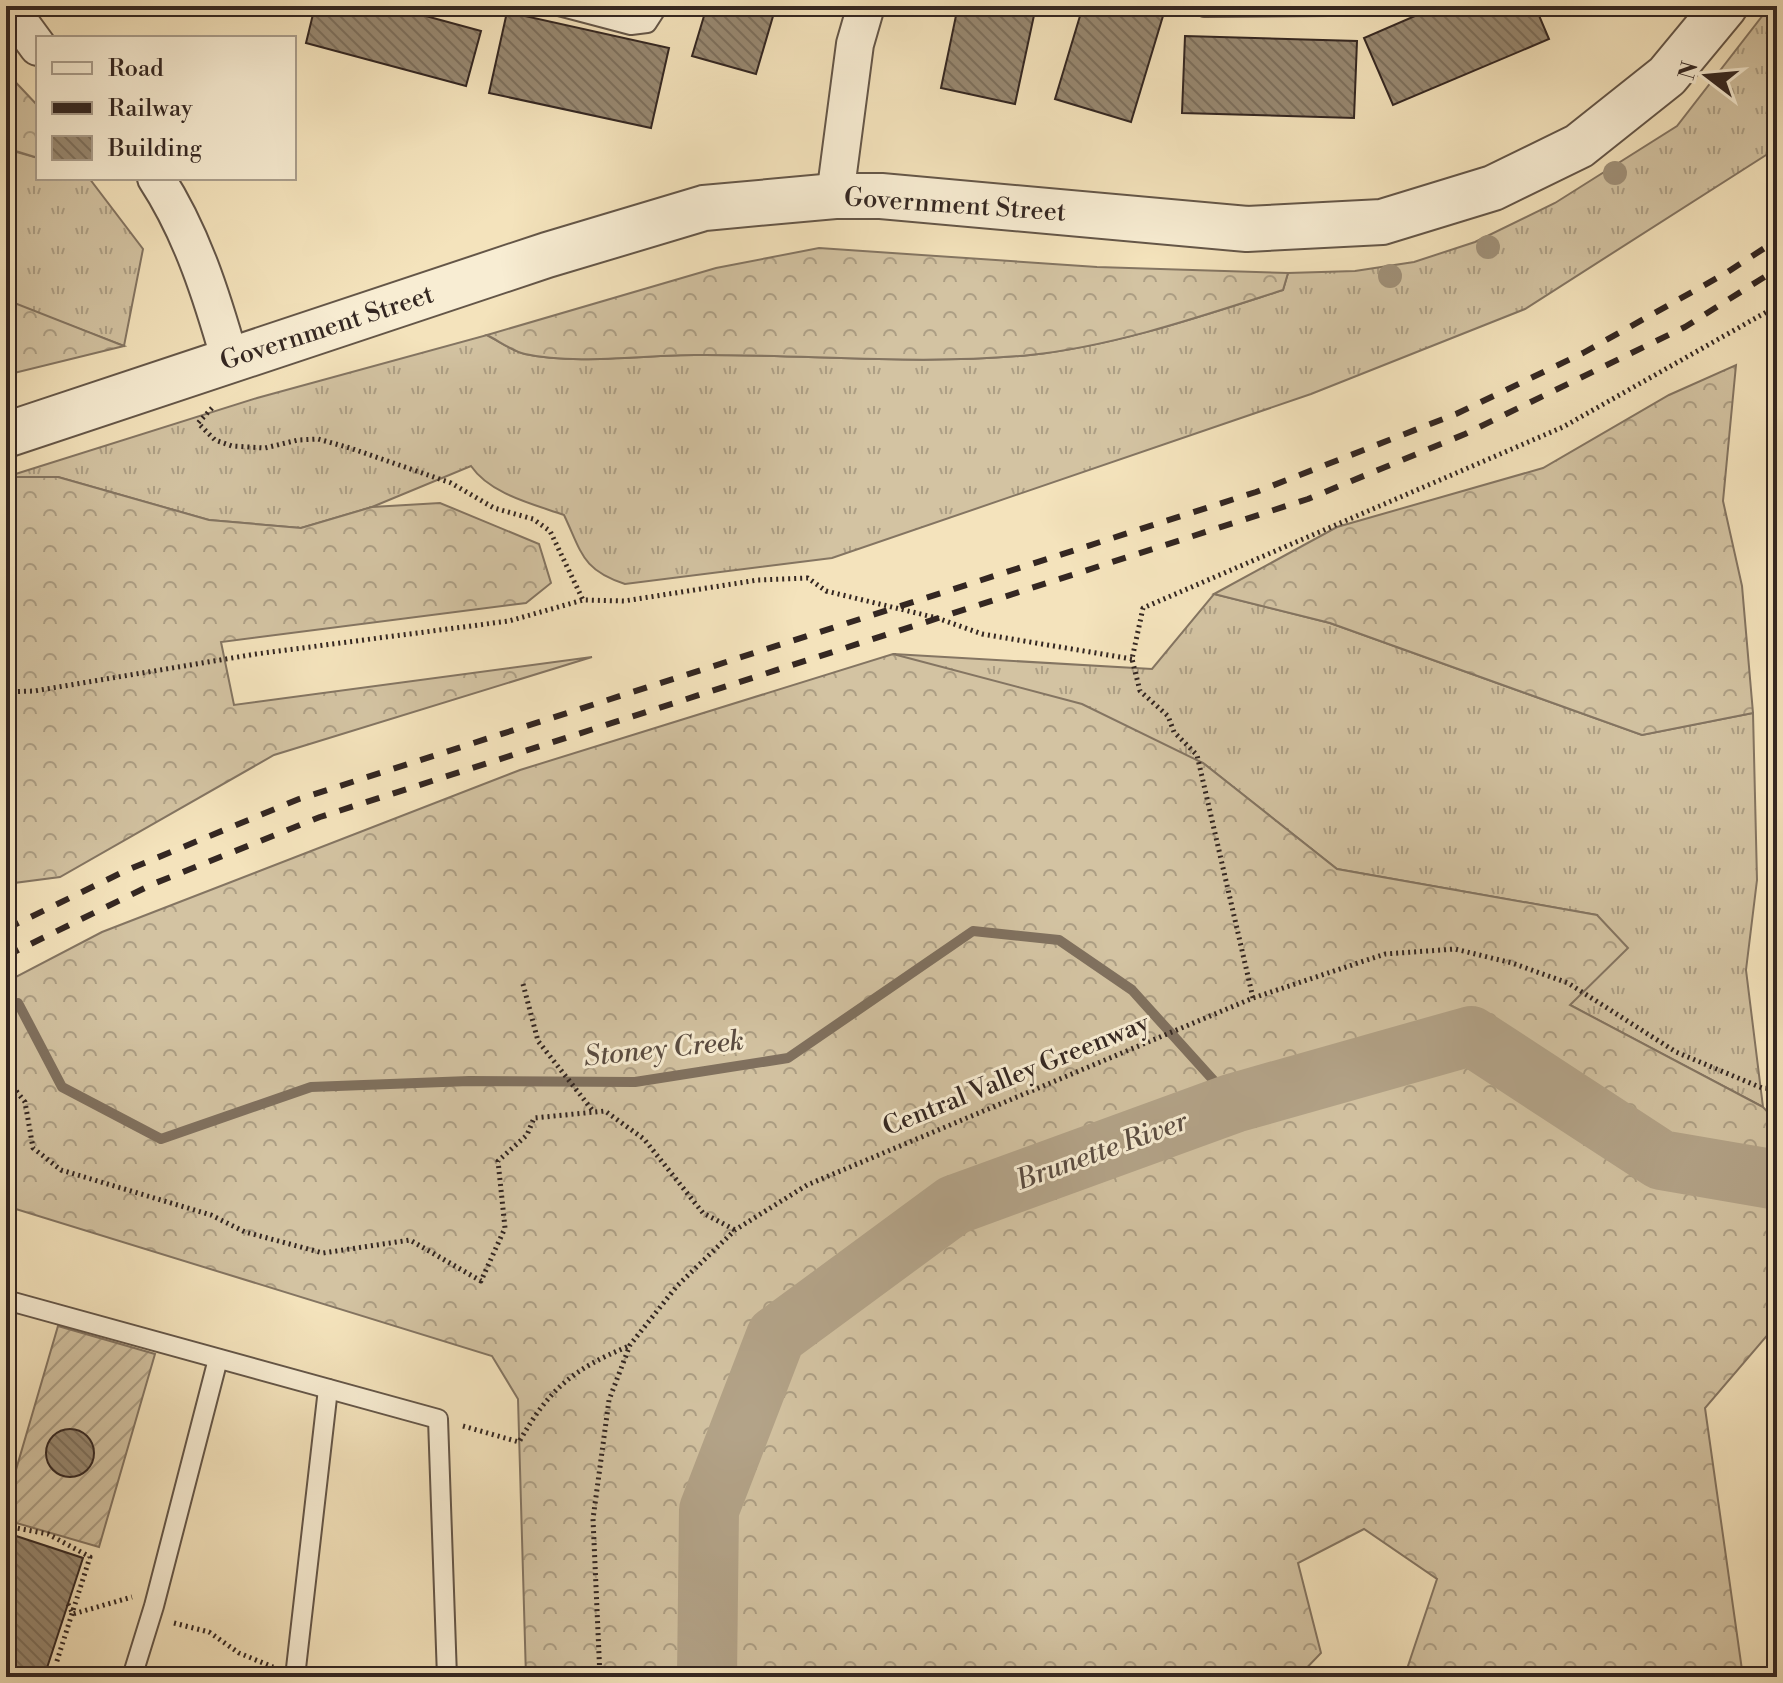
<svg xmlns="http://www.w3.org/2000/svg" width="1783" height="1683" font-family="'Libre Bodoni',serif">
<defs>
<pattern id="grass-tufts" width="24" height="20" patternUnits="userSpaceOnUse" patternTransform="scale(2)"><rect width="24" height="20" fill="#d3c3a2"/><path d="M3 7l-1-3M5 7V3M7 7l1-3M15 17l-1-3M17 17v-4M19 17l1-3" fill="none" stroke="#ac9e84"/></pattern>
<pattern id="forest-crowns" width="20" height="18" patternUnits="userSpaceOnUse" patternTransform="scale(2)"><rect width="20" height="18" fill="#d3c3a2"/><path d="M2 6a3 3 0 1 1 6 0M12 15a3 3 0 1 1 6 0" fill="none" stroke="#ac9e84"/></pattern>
<pattern id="garden-furrows" width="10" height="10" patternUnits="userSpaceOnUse" patternTransform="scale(2)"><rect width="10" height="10" fill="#d3c3a2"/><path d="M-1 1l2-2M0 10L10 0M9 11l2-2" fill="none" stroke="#ac9e84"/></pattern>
<pattern id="building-back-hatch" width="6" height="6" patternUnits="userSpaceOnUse" patternTransform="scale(2)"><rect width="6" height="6" fill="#988972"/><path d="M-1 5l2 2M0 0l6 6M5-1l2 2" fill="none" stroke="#7d705d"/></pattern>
</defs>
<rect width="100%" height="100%" fill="#f4e3bc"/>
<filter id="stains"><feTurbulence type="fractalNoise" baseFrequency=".0025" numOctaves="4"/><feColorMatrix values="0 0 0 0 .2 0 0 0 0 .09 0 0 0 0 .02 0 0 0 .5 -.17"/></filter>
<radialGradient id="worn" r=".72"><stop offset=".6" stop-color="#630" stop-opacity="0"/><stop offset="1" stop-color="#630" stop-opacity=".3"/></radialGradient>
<!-- grass -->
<g fill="url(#grass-tufts)" stroke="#847562" stroke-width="2">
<path d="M1770,6H1777V148L1525,309L1311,394L832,558L625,584C582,570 582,553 564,515C533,504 490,494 471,466L372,507L301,528L209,520L58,477H6L257,398L487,335C499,341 512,351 525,354C573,365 645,355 695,355C806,354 919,366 1030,355C1115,346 1202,316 1283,290L1288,273L1355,271L1414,262L1475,242L1555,203L1677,126Z"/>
<path d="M6,149L38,158V178H89L143,249L124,346L6,301Z"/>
<path d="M1214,594L1330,623L1642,735L1753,713L1757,880L1746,970L1763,1107L1570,1005L1597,915L1337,869L1203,763L893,654L1152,669Z"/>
</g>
<!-- forest -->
<g fill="url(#forest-crowns)" stroke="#847562" stroke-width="2">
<path d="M6,72L38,106V158L6,148Z"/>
<path d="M819,248L1097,267L1288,273L1283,290C1202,316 1115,346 1030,355C919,366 806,354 695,355C645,355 573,365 525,354C512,351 499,341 487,335L716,268Z"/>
<path d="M6,301L12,302L124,346L6,375Z"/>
<path d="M1736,365L1723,501L1742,586L1753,713L1642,735L1330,623L1214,594L1337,527L1543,468L1669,395Z"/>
<path d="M6,477H58L209,520L301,528L372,507L440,503L539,544L551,583L526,603L221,642L234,705L592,657L274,755L60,877L6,884Z"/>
<path d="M893,654L1082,704L1203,763L1337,869L1597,915L1628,948L1570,1005L1763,1107L1777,1122V1324L1705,1408L1743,1677H1421L1408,1666L1437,1579L1364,1529L1298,1563L1321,1653L1298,1677H526L518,1399L492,1356L6,1206V982L102,932L520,770Z"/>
</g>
<!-- garden -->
<path fill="url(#garden-furrows)" stroke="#847562" stroke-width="2" d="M58,1326L155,1354L99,1547L6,1520V1504Z"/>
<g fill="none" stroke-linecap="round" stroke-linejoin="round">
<!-- stream -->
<path stroke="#80715f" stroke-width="10" d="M18,1003L62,1087L161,1139L311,1087L469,1081L635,1082L788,1058L973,931L1059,940L1132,990L1234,1103"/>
<!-- river -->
<path stroke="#b3a388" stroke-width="60" d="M707,1677L709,1510L776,1336L954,1205L1234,1103L1471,1036L1661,1160L1777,1180"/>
</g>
<!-- building -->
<g fill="url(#building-back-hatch)" stroke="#342722" stroke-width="2">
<path d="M315,6H389L481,31L466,86L306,43Z"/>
<path d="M707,6H776L756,74L692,56Z"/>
<path d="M958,6H1036L1015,104L941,88Z"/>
<path d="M1083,6H1166L1131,122L1055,99Z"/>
<path d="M1438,6H1535L1549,39L1393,105L1364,38Z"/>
<path d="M507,12L669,48L651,128L489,93Z"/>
<path d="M1185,36L1357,41L1354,118L1182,113Z"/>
<circle cx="70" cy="1453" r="24"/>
<path d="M7,1533L83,1558L44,1677H6Z"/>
</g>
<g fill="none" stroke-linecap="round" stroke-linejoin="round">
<defs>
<g id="service">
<path d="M559,6L631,25L647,23L658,6"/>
<path d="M1204,7L1330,6"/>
<path d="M6,1300L438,1419L447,1677"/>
<path d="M132,1677L154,1606L218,1359"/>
<path d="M295,1677L328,1389"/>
</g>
<g id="minor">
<path d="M8,6L38,47"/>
<path d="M156,178C192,233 212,297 230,360"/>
<path d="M835,196L855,44L866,6"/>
</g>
<path id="tertiary" d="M6,435L547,255L704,208L835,196H881L1247,229L1382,222L1493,188L1579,146L1667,76L1725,6"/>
</defs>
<!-- service casing -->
<use href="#service" stroke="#645648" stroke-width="22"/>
<!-- minor casing -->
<use href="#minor" stroke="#645648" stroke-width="40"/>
<!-- tertiary casing -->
<use href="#tertiary" stroke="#645648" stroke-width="48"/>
<!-- path -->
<g stroke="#342722" stroke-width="5" stroke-dasharray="2 4" stroke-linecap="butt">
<path d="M212,408L198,423L215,440L232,446L265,448L298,440L318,439L350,448L451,483L494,508L533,519L550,531L583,600"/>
<path d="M6,692L34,691L256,654L509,621L583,600L624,601L758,580L808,578L826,591L937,618L982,634L1132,659"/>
<path d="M523,984L538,1041L593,1111"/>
<path d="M1253,998L1197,755L1174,732L1168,716L1140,691L1132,659L1143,608L1563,427L1777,306"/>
<path d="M6,1064L9,1082L25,1102L33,1148L61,1170L211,1215L245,1232L323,1253L410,1240L481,1281L505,1228L498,1161L527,1135L534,1118L605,1111L644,1139L703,1213L735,1230"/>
<path d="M463,1426L519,1442C549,1389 573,1369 629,1346"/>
<path d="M6,1526L48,1534L90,1557L56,1664"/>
<path d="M68,1604L73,1614L132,1597"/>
<path d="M174,1623L209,1632L239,1653L273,1667"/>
<path d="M600,1677L593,1519L609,1400L630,1345L677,1286L735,1230L807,1185L1253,998L1385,954L1455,949L1512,963L1568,983L1676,1052L1762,1088L1777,1089"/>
</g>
<!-- service -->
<use href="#service" stroke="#f8edd3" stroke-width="18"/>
<!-- minor -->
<use href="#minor" stroke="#f8edd3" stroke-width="36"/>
<!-- tertiary -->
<use href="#tertiary" stroke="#f8edd3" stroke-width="44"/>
<!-- rail -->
<g stroke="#342722" stroke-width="6" stroke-dasharray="14 14" stroke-linecap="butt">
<path d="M6,929L125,871L299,799L1256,492L1456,414L1583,353L1726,273L1777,240"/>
<path d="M6,956L153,884L320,817L1308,499L1465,434L1685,327L1777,269"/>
</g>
</g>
<!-- trees -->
<g fill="#a09179">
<circle cx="1615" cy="173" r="12"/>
<circle cx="1488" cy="247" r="12"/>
<circle cx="1390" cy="276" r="12"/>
</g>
<g text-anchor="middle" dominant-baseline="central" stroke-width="6" stroke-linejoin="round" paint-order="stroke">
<!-- street labels -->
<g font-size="26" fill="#342722" stroke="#f8edd3">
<text transform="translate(955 205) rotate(4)">Government Street</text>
<text transform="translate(327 328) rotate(-18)">Government Street</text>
<text transform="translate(1016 1075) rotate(-22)">Central Valley Greenway</text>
</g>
<!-- water labels -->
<g font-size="28" font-style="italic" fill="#5a4c41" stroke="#f8edd3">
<text transform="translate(664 1049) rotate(-6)">Stoney Creek</text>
<text transform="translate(1102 1151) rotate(-20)">Brunette River</text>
</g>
</g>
<!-- margin -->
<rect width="1783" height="1683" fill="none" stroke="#f4e3bc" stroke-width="32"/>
<rect x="8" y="8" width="1767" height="1667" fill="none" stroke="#342722" stroke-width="4"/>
<rect x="16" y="16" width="1751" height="1651" fill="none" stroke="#342722" stroke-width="2"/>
<!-- legend -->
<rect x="36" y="36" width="260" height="144" fill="#f8edd3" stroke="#aa9e8c" stroke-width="2"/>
<rect x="52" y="62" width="40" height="12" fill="#f8edd3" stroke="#aa9e8c" stroke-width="2"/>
<text x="108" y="76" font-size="24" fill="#342722">Road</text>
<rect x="52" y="102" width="40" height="12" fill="#342722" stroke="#aa9e8c" stroke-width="2"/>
<text x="108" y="116" font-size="24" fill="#342722">Railway</text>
<rect x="52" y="136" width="40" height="24" fill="url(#building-back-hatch)" stroke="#aa9e8c" stroke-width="2"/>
<text x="108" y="156" font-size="24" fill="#342722">Building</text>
<!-- north arrow -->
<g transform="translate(1707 76) rotate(286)" stroke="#f8edd3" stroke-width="6" paint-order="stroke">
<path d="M0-6L14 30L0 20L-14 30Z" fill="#342722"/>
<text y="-12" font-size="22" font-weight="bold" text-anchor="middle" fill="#342722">N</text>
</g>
<rect width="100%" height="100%" filter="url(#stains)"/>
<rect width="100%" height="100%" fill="url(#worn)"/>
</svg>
